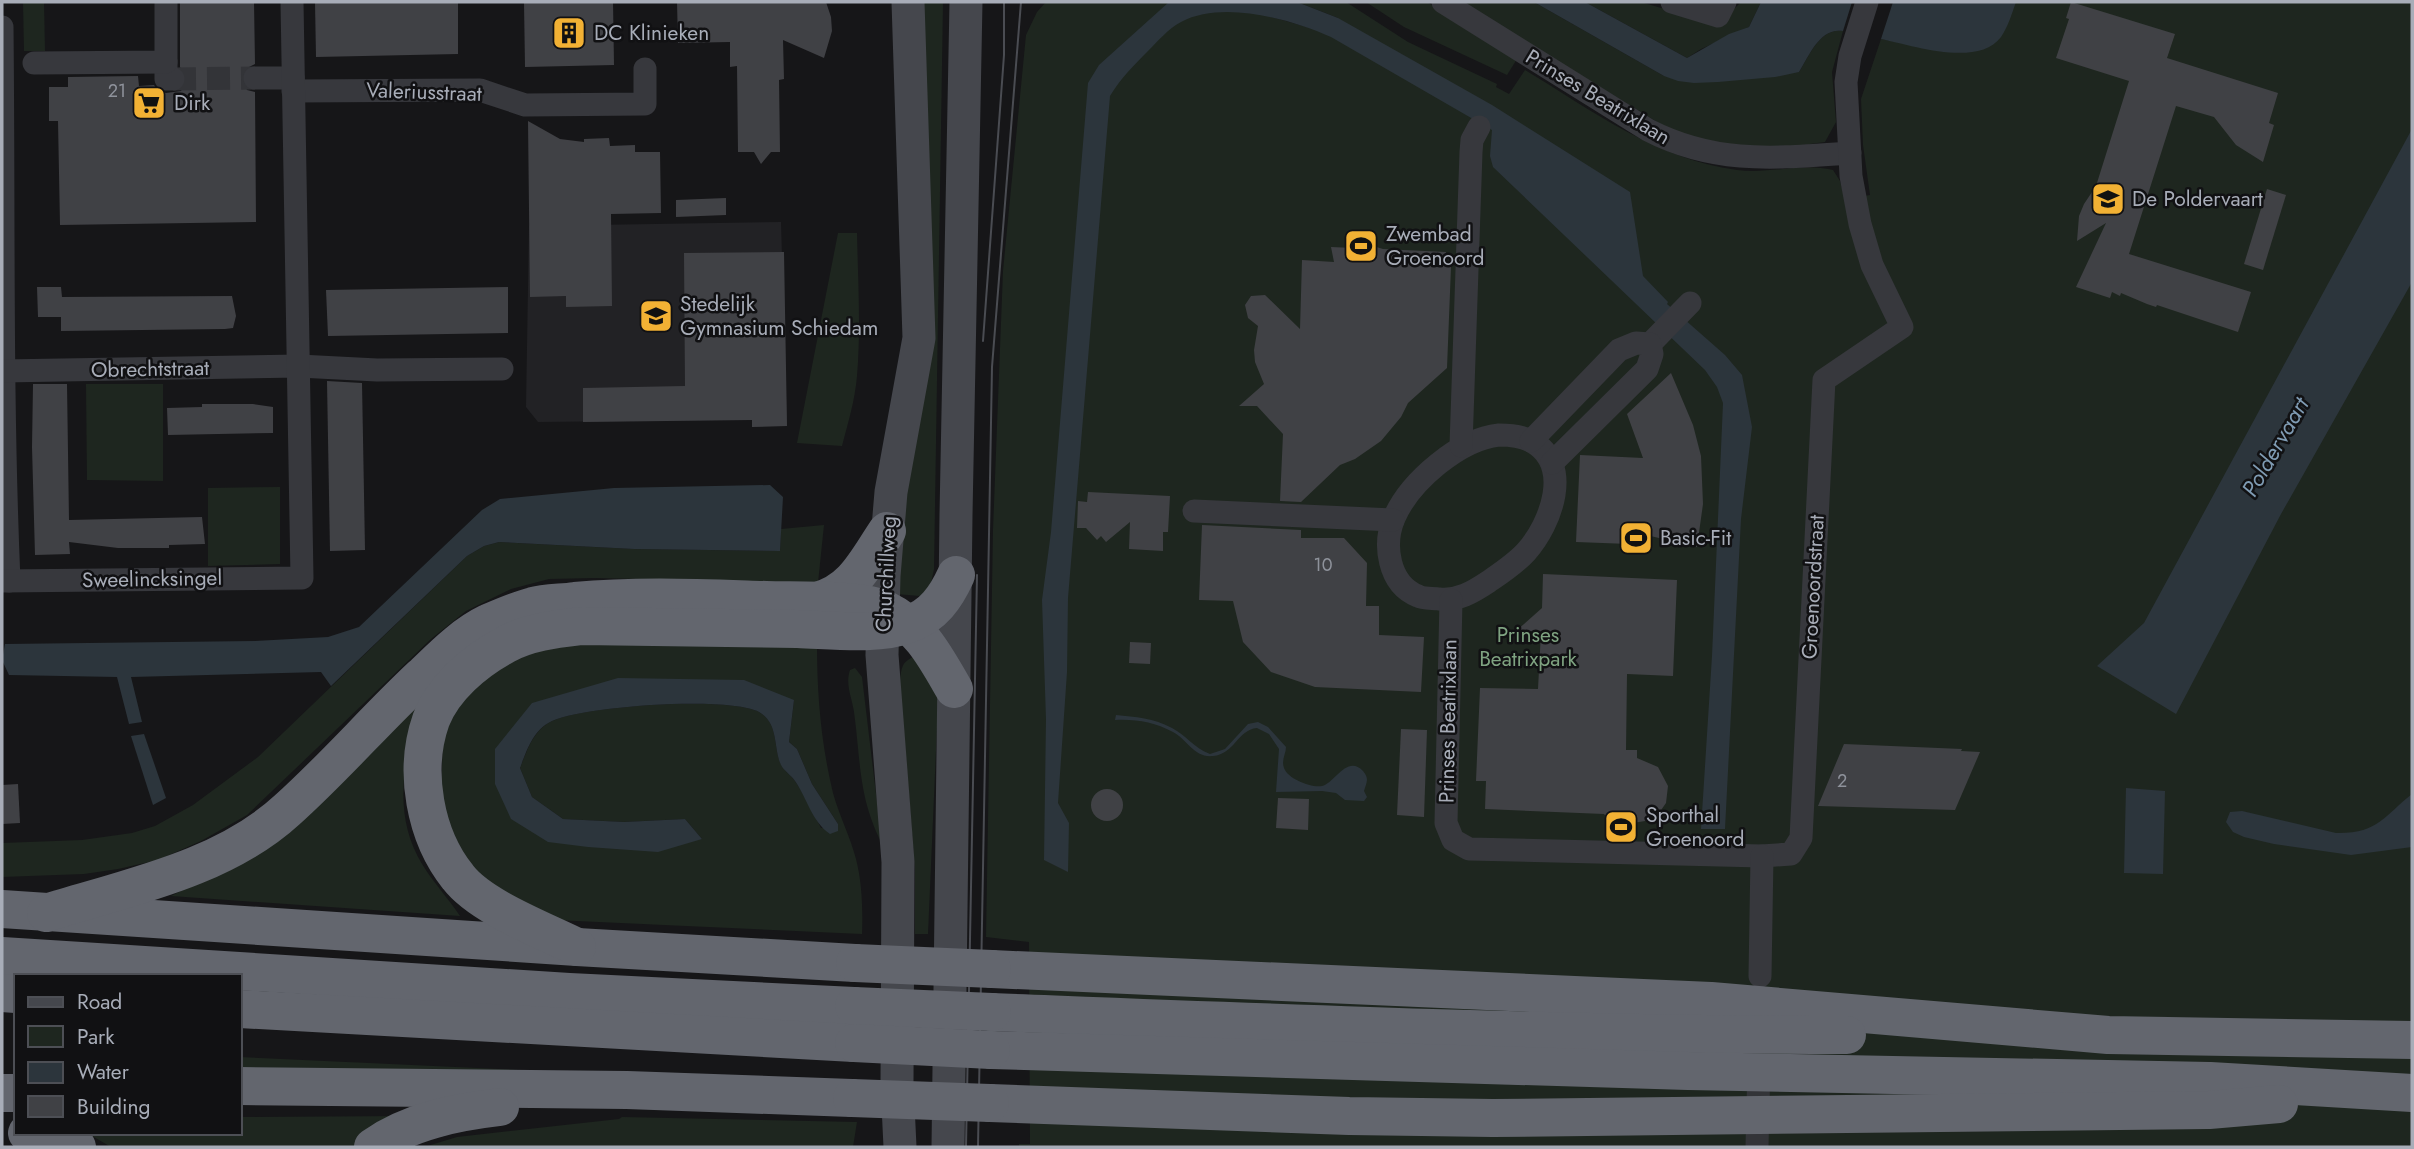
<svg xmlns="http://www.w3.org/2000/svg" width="2414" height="1149" font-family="Jost,sans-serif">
<rect width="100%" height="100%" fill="#161618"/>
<!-- built -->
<path fill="#222225" d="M781,222L787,426L752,416L725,420L538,422L526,407L529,226Z"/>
<!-- green -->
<g fill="#1e261f" fill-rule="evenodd">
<path d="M23,2H44L45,51H24Z"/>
<path d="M920,2H943L934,569L930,588L920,596L896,594Z"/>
<path d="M1046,2H1219L1314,29L1338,18L1297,2H1346L1408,42L1497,84L1496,87L1509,94L1525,70C1593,111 1656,159 1737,170C1769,174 1801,163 1833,170L1840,181L1845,199L1870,195L1863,145L1861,99L1881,39L1908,44L1919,2H2412V1147H1019V1144H1030L1029,942L986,937L993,530L1003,271L1026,35L1037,12Z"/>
<path d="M1366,2H1427L1517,59L1507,75L1404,27Z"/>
<path d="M1462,2H1534L1664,76L1799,72C1809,56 1820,27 1843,31L1832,72L1836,122L1825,142L1781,148L1726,147L1675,133Z"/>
<path d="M1585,2H1641L1712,23L1731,12L1741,2H1761L1749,27L1701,49L1687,58Z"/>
<path d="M838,233H857C858,281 861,329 857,376C855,400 848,423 842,446L797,443Z"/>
<path d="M86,384H163V481L87,480Z"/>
<path d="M280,487V564L208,566V488Z"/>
<path d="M824,525L818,583L594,578L549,579L511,589L466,611L431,639L247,815L201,841L158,860L118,869L84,874L2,877V843L82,840L132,833L155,826L193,805L258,757L467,556L484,546L499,542L634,549L780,551L781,529Z"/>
<path d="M564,638L817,644C817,695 821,743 833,793C839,815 850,836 856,859C862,882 863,910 862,934L554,920L487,893L440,831L443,734L459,705L479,678ZM794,700L789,742L797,749L812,784L838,824L821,828C813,812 805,795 795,781C791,775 784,771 781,764C773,747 779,723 759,712C728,696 584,706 552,721C533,730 527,751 520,768L532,797L563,819L624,822L685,819L702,839L511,819L532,703Z"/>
<path d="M916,656L939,682L928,934H915V870L900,684C901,669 901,661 916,656Z"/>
<path d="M855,668L862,677L882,844C858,796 861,763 854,712C852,697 845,685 850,670Z"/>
<path d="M424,698C405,753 390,811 422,864C433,882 448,898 460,916L171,896L205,879Z"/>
<path d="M240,1057L776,1082L240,1074Z"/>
<path d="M408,1116L355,1147H111L87,1133H240V1117Z"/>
<path d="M622,1117L857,1122L853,1147H424L457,1137L619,1119Z"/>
</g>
<!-- water -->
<g fill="#2c353c">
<path d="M1169,2H1297L1338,18L1492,105L1630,192L1643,276L1668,302L1667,304L1725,355L1742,375L1752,427L1741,519L1725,829H1701L1712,656L1723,403L1717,387L1705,370L1493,167L1490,156L1492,130L1331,37C1290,19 1223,0 1181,22C1168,29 1158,41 1148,51C1134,65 1121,78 1110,96L1068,598L1067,672L1058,803L1069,823L1068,872L1044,860L1046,719L1042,600L1051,532L1088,83L1099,65Z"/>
<path d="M1534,2H1585L1687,58L1729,34L1749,27L1761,2H1852L1843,31C1820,27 1809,56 1799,72L1775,77L1718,82L1694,83L1678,81L1664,76Z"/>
<path d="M1893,2H2016C2012,13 2008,27 2001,37C1978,68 1911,45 1881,39Z"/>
<path d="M2412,129V282L2281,514L2176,714L2097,666L2144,623Z"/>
<path d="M770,485L783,497L780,551L634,549L499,542L484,546L467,556L331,686L321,672L131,677L142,722L129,724L117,677L9,675L2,660L5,644L255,641L328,637L359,627L482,510L500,499L614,488Z"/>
<path d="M618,678L744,680L794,700L789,742L797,749L812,784L838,824V831L830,834C812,822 807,798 795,781C791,775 784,771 781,765C773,747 779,723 759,712C728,696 585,706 552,721C533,730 527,750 520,768L532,797L563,819L624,822L685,819L702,839L658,852L588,847L548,842L511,819L495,784V749L532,703Z"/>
<path d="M1116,715C1135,717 1154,718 1172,728C1186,735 1194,748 1210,754L1225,749L1248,724L1258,722L1268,727L1286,747C1286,754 1281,760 1284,768C1288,779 1311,788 1322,786C1335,783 1347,754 1363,771C1370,779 1366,783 1364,791L1367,797L1364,801L1345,800L1336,793L1322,791L1276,792L1279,749L1269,734L1257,728C1237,730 1235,754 1213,756C1194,758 1188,740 1173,732C1154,722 1136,719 1115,720Z"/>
<path d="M144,734L166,798L153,805L131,736Z"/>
<path d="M2126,788L2165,791L2163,874L2124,873Z"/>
<path d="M2412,794V847L2351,855L2274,844L2244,837L2233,832L2226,822L2230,812L2242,811L2336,833C2378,834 2384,816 2412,794Z"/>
</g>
<!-- building -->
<g fill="#404145">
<path d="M180,2H254L255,64L243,70L241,79L247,90L255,92L256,222L60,225L58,121H49V87H68V77L138,76L139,86L154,85L158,91L166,93L181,91L185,85L187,78L180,67Z"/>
<path d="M315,2H458V54L316,57Z"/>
<path d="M524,2H613L614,65L525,67Z"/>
<path d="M677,2H826L831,17L832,31L824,58L783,40L784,79L779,80L780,152H771L761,164L754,152H738L737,66L730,67V42L678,43Z"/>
<path d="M2071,2L2175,34L2167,58L2278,93L2269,123L2274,125L2263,162L2236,145L2214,117L2176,106L2129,254L2251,292L2238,332L2157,305L2156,307L2147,304L2121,293L2120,296L2112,292L2110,298L2076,287L2106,223L2077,241L2079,216L2084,204L2096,186L2129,81L2056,58L2069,19L2066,18Z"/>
<path d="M528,121L560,139L584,142V139L609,138L610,146L635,145V152H660L661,213L611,214L612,306L566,307V296L530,297Z"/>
<path d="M2267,189L2286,195L2263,270L2244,264Z"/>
<path d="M726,198V215L676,217V200Z"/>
<path d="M1354,240L1383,249L1446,252L1445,266L1451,267L1447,368L1408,403L1401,417L1381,441L1355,459L1340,465L1301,502L1280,501L1283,434L1257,406H1239L1264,384L1255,362L1254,350L1258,326L1248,318L1245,305L1251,296L1265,295L1300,329L1302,260L1334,262L1331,247L1354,248Z"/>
<path d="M784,252L787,426L752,427V420L583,422V388L685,386L684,253Z"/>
<path d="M37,287H61L62,297L232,296L236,316L233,328L225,329L61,331V317H38Z"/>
<path d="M508,287V333L328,336L326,290Z"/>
<path d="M1671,373L1693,425L1701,456L1703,504L1697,547L1642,534L1638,548L1629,544L1576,542L1580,455L1643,458L1627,414Z"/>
<path d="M327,381L362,383L365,550L330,551Z"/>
<path d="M33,384H67L69,520L202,517L205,544L169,545V548H118L69,542L70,554L35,555L32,447Z"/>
<path d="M202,404H253L273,407V433L168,435L167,408L202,407Z"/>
<path d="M1088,492L1170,496L1168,532H1163V551L1129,549L1130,522L1106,542L1101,536L1097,540L1086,528H1077L1078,501L1087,502Z"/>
<path d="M1202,525L1301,530V538H1344L1367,563L1366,606H1379V635L1424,637L1421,692L1315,687L1271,672L1243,642L1233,601L1199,600Z"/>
<path d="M1543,574L1677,580L1673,676L1627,674L1626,750H1637V758L1658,767L1668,786L1666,803L1659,813L1651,820L1627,824L1619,831L1604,814L1485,809L1486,781H1476L1480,688L1538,689L1541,632L1516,631L1542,608Z"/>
<path d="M1130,642L1151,643L1150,664L1129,663Z"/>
<path d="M1401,729L1427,730L1424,817L1397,815Z"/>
<path d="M1844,744L1962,749L1961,751L1980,752L1955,810L1818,806Z"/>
<path d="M18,784L20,823L2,824V785Z"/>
<circle cx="1107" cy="805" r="16"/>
<path d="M1278,798L1309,799L1308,830L1276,828Z"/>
</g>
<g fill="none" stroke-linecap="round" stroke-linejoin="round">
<!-- street-tunnel -->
<g stroke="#333438" stroke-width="23" stroke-dasharray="23 11" stroke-linecap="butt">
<path d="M173,79L255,78"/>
<path d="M1757,1147L1759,1063"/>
</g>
<!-- street -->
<g stroke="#37383d" stroke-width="23">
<path d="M1443,2L1648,130C1716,165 1776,158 1850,153"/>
<path d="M1672,2L1718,16L1725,2"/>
<path d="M2,27C4,211 1,396 9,581"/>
<path d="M166,62V79H173"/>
<path d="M34,63L166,62V2"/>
<path d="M255,78H293"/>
<path d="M293,91L480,90L525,105L645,104V69"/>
<path d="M1650,344L1690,303"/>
<path d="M2,371L299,366L377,370L502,369"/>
<path d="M1499,435C1509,435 1521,436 1531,441C1574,464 1551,524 1526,552C1515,564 1501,573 1488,582C1473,592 1458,601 1439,599C1433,598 1424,599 1418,596C1388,584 1383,544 1394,518C1410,481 1460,439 1499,435Z"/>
<path d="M1531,441L1619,350L1636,343L1650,344L1652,354L1647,369L1552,463"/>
<path d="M1461,446L1471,152L1472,140L1479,127"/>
<path d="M1194,511L1393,520"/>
<path d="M2,581L302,578L292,2"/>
<path d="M1451,600L1446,823L1453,840L1469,849L1762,856L1791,854L1801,838L1824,380L1902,327L1872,265L1860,224L1851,176L1846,82L1850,56L1867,2"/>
<path d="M1760,976L1762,856"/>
</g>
<!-- secondary -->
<g stroke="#45474d" stroke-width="33">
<path d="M900,1147L897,1084L898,862L882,655L884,576L891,492L919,338L908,2"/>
<path d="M948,1147L956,515L966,2"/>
</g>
<!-- highway -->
<g stroke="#63666e" stroke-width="38">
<path d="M817,601C854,591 866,562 887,531"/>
<path d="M2,909L577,947L855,963"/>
<path d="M46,913C126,888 223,869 287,810C334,768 376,719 422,676C442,657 463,635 488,623C502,617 518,610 533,606C546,602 561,603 575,601C638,595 702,598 766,600C795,601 862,598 886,610C920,626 936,658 954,689"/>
<path d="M577,947C543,930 481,907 458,877C425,836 413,771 431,720C443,688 475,661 505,645C528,632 556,629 582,626C654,627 725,628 797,629C831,630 878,636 909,624C933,616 946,597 956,575"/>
<path d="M2,956L569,992L854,1006"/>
<path d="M992,969L1711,1001L2108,1035L2412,1040"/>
<path d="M2,993L16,994"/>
<path d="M240,1009L854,1043"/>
<path d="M992,1012C1276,1023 1561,1035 1847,1035"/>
<path d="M991,1050L1688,1071L2210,1081L2412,1093"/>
<path d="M240,1086L627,1090L852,1098"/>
<path d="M2,1093H16"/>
<path d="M990,1103L1349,1116L1493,1118L2209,1110L2279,1104"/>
<path d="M27,1133L77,1147"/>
<path d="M373,1147C410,1121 457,1112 500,1107"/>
</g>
<!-- tram -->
<g stroke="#4a4c52" stroke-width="2">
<path d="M983,341L1004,55V2"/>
<path d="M966,1147L977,575"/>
<path d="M978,1147L992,367L1021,2"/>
</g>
<!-- highway-bridge -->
<g stroke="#63666e" stroke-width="38">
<path d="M855,963L992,969"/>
<path d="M854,1006L992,1012"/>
<path d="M854,1043L991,1050"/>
<path d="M852,1098L990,1103"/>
</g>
</g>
<!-- icons -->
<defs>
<symbol id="building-square" viewBox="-11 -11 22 22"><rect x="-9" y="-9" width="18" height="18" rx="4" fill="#f2b134" stroke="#111113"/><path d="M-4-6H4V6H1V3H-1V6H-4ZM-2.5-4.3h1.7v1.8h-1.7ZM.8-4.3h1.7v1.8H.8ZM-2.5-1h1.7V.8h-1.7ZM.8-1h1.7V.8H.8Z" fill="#111"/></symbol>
<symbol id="supermarket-square" viewBox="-11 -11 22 22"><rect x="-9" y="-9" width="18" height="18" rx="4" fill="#f2b134" stroke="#111113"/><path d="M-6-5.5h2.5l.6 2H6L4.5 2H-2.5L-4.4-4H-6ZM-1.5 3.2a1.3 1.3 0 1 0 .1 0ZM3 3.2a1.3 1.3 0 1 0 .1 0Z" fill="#111"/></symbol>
<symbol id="school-square" viewBox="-11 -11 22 22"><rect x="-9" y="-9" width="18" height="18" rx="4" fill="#f2b134" stroke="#111113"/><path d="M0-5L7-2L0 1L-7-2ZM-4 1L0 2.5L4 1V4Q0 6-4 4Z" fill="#111"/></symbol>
<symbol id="stadium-square" viewBox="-11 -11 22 22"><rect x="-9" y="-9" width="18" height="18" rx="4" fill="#f2b134" stroke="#111113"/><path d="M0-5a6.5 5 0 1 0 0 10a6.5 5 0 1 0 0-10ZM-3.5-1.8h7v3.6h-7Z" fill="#111"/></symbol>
</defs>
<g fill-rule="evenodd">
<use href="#building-square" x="550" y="14" width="38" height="38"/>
<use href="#supermarket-square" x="130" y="84" width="38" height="38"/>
<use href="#school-square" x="2089" y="180" width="38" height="38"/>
<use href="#stadium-square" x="1342" y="227" width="38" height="38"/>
<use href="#school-square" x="637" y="297" width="38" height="38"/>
<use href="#stadium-square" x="1617" y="519" width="38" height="38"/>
<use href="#stadium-square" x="1602" y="808" width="38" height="38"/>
</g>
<g text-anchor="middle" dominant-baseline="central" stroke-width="5" stroke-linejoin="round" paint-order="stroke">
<!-- number labels -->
<g font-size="18" fill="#8e929b">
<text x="117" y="91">21</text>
<text x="1323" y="565">10</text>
<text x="1842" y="781">2</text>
</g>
<!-- poi labels -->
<g font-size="21" fill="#a8adb8" stroke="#111113" text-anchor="start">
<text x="594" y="33">DC Klinieken</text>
<text x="174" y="103">Dirk</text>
<text x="2132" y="199">De Poldervaart</text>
<text x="1386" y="234">Zwembad<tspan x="1386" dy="24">Groenoord</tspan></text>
<text x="680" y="304">Stedelijk<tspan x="680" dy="24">Gymnasium Schiedam</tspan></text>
<text x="1660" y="538">Basic-Fit</text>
<text x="1646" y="815">Sporthal<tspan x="1646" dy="24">Groenoord</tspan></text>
</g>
<!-- street labels -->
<g font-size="21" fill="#a8adb8" stroke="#111113">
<text transform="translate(424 92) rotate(2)">Valeriusstraat</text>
<text transform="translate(1598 97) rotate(31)">Prinses Beatrixlaan</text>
<text transform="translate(150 369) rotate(-1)">Obrechtstraat</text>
<text transform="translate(886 574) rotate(-87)">Churchillweg</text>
<text transform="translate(152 579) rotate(-1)">Sweelincksingel</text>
<text transform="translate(1813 587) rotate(-87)">Groenoordstraat</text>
<text transform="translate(1448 721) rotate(-89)">Prinses Beatrixlaan</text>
</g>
<!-- park labels -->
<g font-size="21" fill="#7fa381" stroke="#111113">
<text x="1528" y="635">Prinses<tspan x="1528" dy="24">Beatrixpark</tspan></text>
</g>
<!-- water labels -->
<g font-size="23" font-style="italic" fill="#7f9bb3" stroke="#111113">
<text transform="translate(2275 447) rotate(-60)">Poldervaart</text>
</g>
</g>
<!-- border -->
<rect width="2414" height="1149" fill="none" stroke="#a8adb8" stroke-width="7"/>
<!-- legend -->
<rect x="14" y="974" width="228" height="161" fill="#111113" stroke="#4d4f55" stroke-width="2"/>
<rect x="28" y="997" width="35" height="10" fill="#45474d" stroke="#4d4f55" stroke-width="2"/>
<text x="77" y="1009" font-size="21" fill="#a8adb8">Road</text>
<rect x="28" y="1026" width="35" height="21" fill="#1e261f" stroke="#4d4f55" stroke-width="2"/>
<text x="77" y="1044" font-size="21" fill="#a8adb8">Park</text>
<rect x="28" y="1062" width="35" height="21" fill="#2c353c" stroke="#4d4f55" stroke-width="2"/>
<text x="77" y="1079" font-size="21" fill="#a8adb8">Water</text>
<rect x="28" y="1096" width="35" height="21" fill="#404145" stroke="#4d4f55" stroke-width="2"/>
<text x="77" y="1114" font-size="21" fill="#a8adb8">Building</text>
</svg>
